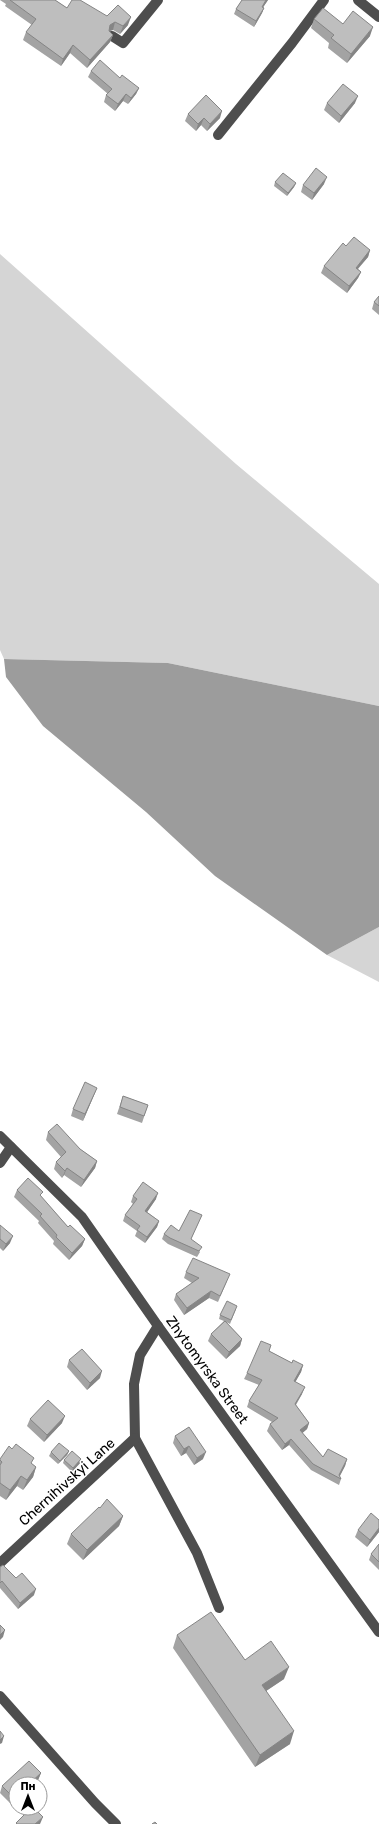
<svg xmlns="http://www.w3.org/2000/svg" width="379" height="1824" font-family="Rubik,sans-serif">
<rect width="100%" height="100%" fill="#fff"/>
<!-- green -->
<g fill="#d5d5d5">
<path d="M0,254L236,464L379,584V706L168,663L4,659L0,650Z"/>
<path d="M379,927V982L327,955Z"/>
</g>
<!-- water -->
<path fill="#9c9c9c" d="M4,659L168,663L379,706V927L327,955L215,876L146,812L43,726L6,677Z"/>
<g fill="none" stroke-linecap="round" stroke-linejoin="round">
<!-- minor -->
<g stroke="#4e4e4e" stroke-width="10">
<path d="M358,0L379,17"/>
<path d="M112,36L123,43L158,0"/>
<path d="M218,135L292,43L324,0"/>
<path d="M0,1136L82,1217L158,1326L379,1632"/>
<path d="M0,1163L11,1147"/>
<path d="M158,1326L140,1355L134,1384L135,1438L197,1553L219,1608"/>
<path d="M0,1563L135,1438"/>
<path d="M0,1696L95,1803L116,1824"/>
</g>
</g>
<!-- wall -->
<g fill="#a3a3a3">
<path d="M0,0H55L67,8L107,16L128,25L120,34L113,30L109,31L113,35L110,42L87,68L70,53L61,66L23,40L26,32L32,25L5,6L6,4Z"/>
<path d="M242,0H268L263,7L264,8L262,13L254,27L234,14L236,9Z"/>
<path d="M314,19L343,24L370,36L347,63L328,48L329,43L311,28Z"/>
<path d="M91,71L120,78L139,88L136,94L128,104L123,101L115,111L104,102L106,95L108,94L88,77Z"/>
<path d="M327,103H355L339,123L324,110Z"/>
<path d="M188,114L220,118L207,131L201,125L196,131L185,121Z"/>
<path d="M275,182L296,183L294,187L287,196L274,186Z"/>
<path d="M324,184L312,200L301,192L303,185Z"/>
<path d="M346,246L370,250L368,257L358,269L361,272L358,278L347,293L321,273L324,266Z"/>
<path d="M379,296V315L372,309L374,302Z"/>
<path d="M97,1088L83,1121L71,1116L73,1109Z"/>
<path d="M123,1096L148,1105L142,1123L117,1114Z"/>
<path d="M48,1132L80,1149L97,1161L95,1168L81,1187L64,1175L62,1178L54,1169L56,1162L61,1157L46,1140Z"/>
<path d="M17,1190L41,1197L68,1227L85,1239L82,1246L69,1260L53,1244L54,1241L38,1223L39,1221L14,1197Z"/>
<path d="M133,1196L156,1199L147,1212L159,1221L157,1227L145,1243L135,1236L137,1231L123,1221L125,1215L133,1204L131,1202Z"/>
<path d="M202,1215L191,1239L200,1252L197,1257L168,1244L162,1239L164,1234L179,1231Z"/>
<path d="M0,1225L10,1243L3,1251L0,1248Z"/>
<path d="M186,1272L227,1281L218,1302L209,1298L184,1315L174,1300L176,1294L192,1283L184,1278Z"/>
<path d="M236,1309L230,1324L226,1322L242,1339L240,1346L226,1359L208,1341L211,1334L224,1321L219,1319L220,1315Z"/>
<path d="M269,1351L292,1363L303,1365L301,1372L295,1382L302,1394L296,1405L309,1423L307,1429L302,1433L323,1457L347,1459L345,1466L340,1476L341,1479L339,1485L311,1470L289,1445L282,1450L267,1431L270,1424L272,1422L247,1407L249,1401L259,1385L244,1379L247,1373Z"/>
<path d="M69,1360L100,1378L87,1390L67,1367Z"/>
<path d="M30,1419L62,1423L44,1442L27,1426Z"/>
<path d="M189,1427L203,1459L194,1465L186,1453L181,1456L173,1443L175,1436Z"/>
<path d="M69,1451L67,1455L58,1464L49,1456L51,1452Z"/>
<path d="M0,1459L32,1464L36,1467L33,1477L23,1490L17,1486L6,1500L0,1496Z"/>
<path d="M81,1459L80,1463L72,1472L63,1463L64,1460Z"/>
<path d="M100,1508L123,1516L119,1526L83,1560L67,1544L71,1534Z"/>
<path d="M379,1520V1532L367,1547L355,1537L358,1530Z"/>
<path d="M379,1544V1570L369,1560L371,1554Z"/>
<path d="M0,1567L16,1578L34,1595L18,1609L0,1588Z"/>
<path d="M177,1635L245,1660L284,1679L266,1691L290,1744L255,1767L173,1648Z"/>
<path d="M41,1773L38,1780L34,1784H16V1801L12,1805L0,1793L2,1786Z"/>
</g>
<!-- shaded-wall -->
<g fill="#858585">
<path d="M266,0H268L260,12L262,7Z"/>
<path d="M264,8L262,13L254,27L256,21Z"/>
<path d="M131,17L128,25L120,34L123,26Z"/>
<path d="M115,22L113,30L107,32L110,25Z"/>
<path d="M373,27L370,36L347,63L351,54Z"/>
<path d="M113,35L110,42L87,68L90,60Z"/>
<path d="M73,45L70,53L61,66L63,59Z"/>
<path d="M139,88L136,94L128,104L131,98Z"/>
<path d="M126,94L123,101L115,111L118,104Z"/>
<path d="M358,96L355,103L339,123L341,116Z"/>
<path d="M222,111L220,118L207,131L210,124Z"/>
<path d="M204,118L201,125L196,131L198,124Z"/>
<path d="M327,177L324,184L312,200L314,193Z"/>
<path d="M296,183L294,187L287,196L288,193Z"/>
<path d="M370,250L368,257L353,274L356,268Z"/>
<path d="M361,272L358,278L347,293L349,286Z"/>
<path d="M97,1088L94,1095L83,1121L85,1114Z"/>
<path d="M97,1161L95,1168L81,1187L84,1180Z"/>
<path d="M67,1168L64,1175L62,1178L65,1171Z"/>
<path d="M158,1193L156,1199L143,1218L145,1211Z"/>
<path d="M159,1221L157,1227L145,1243L147,1237Z"/>
<path d="M13,1236L10,1243L3,1251L6,1244Z"/>
<path d="M85,1239L82,1246L69,1260L72,1253Z"/>
<path d="M211,1291L209,1298L184,1315L187,1308Z"/>
<path d="M242,1339L240,1346L226,1359L229,1352Z"/>
<path d="M303,1365L301,1372L292,1388L294,1381Z"/>
<path d="M102,1371L100,1378L87,1390L90,1383Z"/>
<path d="M305,1387L302,1394L292,1410L295,1404Z"/>
<path d="M65,1416L62,1423L44,1442L47,1435Z"/>
<path d="M309,1423L307,1429L298,1437L300,1430Z"/>
<path d="M291,1439L289,1445L282,1450L285,1444Z"/>
<path d="M189,1446L186,1453L181,1456L184,1449Z"/>
<path d="M69,1451L67,1455L58,1464L60,1461Z"/>
<path d="M206,1452L203,1459L194,1465L197,1458Z"/>
<path d="M81,1459L80,1463L72,1472L73,1468Z"/>
<path d="M347,1459L345,1466L339,1477V1475Z"/>
<path d="M36,1467L33,1477L23,1490L27,1480Z"/>
<path d="M21,1476L17,1486L6,1500L10,1490Z"/>
<path d="M123,1516L119,1526L83,1560L87,1550Z"/>
<path d="M379,1528V1532L367,1547L370,1540Z"/>
<path d="M36,1589L34,1595L18,1609L20,1603Z"/>
<path d="M5,1630L3,1637L0,1640V1635Z"/>
<path d="M289,1667L284,1679L257,1697L262,1685Z"/>
<path d="M294,1731L290,1744L255,1767L260,1755Z"/>
<path d="M4,1736L2,1743L0,1744V1740Z"/>
<path d="M41,1773L38,1780L34,1784H29Z"/>
<path d="M16,1796V1801L12,1805L14,1798Z"/>
<path d="M43,1817L40,1824H35Z"/>
</g>
<!-- building -->
<g fill="#bebebe" stroke="#858585">
<path d="M10,0H55L67,8L72,0H80L107,16L118,5L131,17L123,26L115,22L110,25L109,31L113,35L90,60L73,45L63,59L26,32L36,19Z"/>
<path d="M242,0H266L262,7L264,8L256,21L236,9Z"/>
<path d="M323,8L343,24L353,11L373,27L351,54L331,38L334,35L314,19Z"/>
<path d="M100,60L120,78L122,75L139,88L131,98L126,94L118,104L106,95L112,89L91,71Z"/>
<path d="M343,84L358,96L341,116L327,103Z"/>
<path d="M206,95L222,111L210,124L204,118L198,124L188,114Z"/>
<path d="M316,168L327,177L314,193L303,185Z"/>
<path d="M283,173L296,183L288,193L275,182Z"/>
<path d="M354,237L370,250L356,268L361,272L349,286L324,266L343,243L346,246Z"/>
<path d="M379,296V306L374,302Z"/>
<path d="M85,1082L97,1088L85,1114L73,1109Z"/>
<path d="M123,1096L148,1105L144,1116L120,1107Z"/>
<path d="M57,1124L80,1149L97,1161L84,1180L67,1168L65,1171L56,1162L66,1152L48,1132Z"/>
<path d="M28,1178L43,1192L40,1195L68,1227L70,1225L85,1239L72,1253L56,1237L57,1235L40,1216L42,1214L17,1190Z"/>
<path d="M143,1182L158,1193L145,1211L159,1221L147,1237L137,1230L140,1226L125,1215L137,1199L133,1196Z"/>
<path d="M190,1210L202,1215L191,1239L202,1247L199,1251L170,1238L164,1234L171,1225L179,1231Z"/>
<path d="M0,1225L13,1236L6,1244L0,1239Z"/>
<path d="M193,1258L230,1274L220,1296L211,1291L187,1308L176,1294L199,1278L186,1272Z"/>
<path d="M227,1301L237,1306L231,1320L220,1315Z"/>
<path d="M225,1321L242,1339L229,1352L211,1334Z"/>
<path d="M261,1341L271,1345L269,1351L292,1363L293,1360L303,1365L294,1381L305,1387L295,1404L309,1423L300,1430L323,1457L328,1449L347,1459L339,1475L341,1479L313,1464L291,1439L285,1444L270,1424L278,1418L249,1401L262,1380L247,1373Z"/>
<path d="M82,1349L102,1371L90,1383L69,1360Z"/>
<path d="M48,1400L65,1416L47,1435L30,1419Z"/>
<path d="M189,1427L206,1452L197,1458L189,1446L184,1449L175,1436Z"/>
<path d="M59,1443L69,1451L60,1461L51,1452Z"/>
<path d="M16,1444L34,1458L31,1463L36,1467L27,1480L21,1476L10,1490L0,1483V1465L2,1462L0,1460V1459L9,1446L12,1449Z"/>
<path d="M72,1451L81,1459L73,1468L64,1460Z"/>
<path d="M107,1499L123,1516L87,1550L71,1534L99,1507L100,1508Z"/>
<path d="M371,1513L379,1520V1528L370,1540L358,1530Z"/>
<path d="M379,1544V1562L371,1554Z"/>
<path d="M3,1565L16,1578L22,1573L36,1589L20,1603L2,1581L0,1583V1567Z"/>
<path d="M211,1612L245,1660L271,1641L289,1667L262,1685L294,1731L260,1755L177,1635Z"/>
<path d="M0,1625L5,1630L0,1635Z"/>
<path d="M0,1731L4,1736L0,1740Z"/>
<path d="M29,1761L41,1773L29,1784H16V1796L14,1798L2,1786Z"/>
<path d="M31,1808H34L43,1817L35,1824H17L16,1823Z"/>
<path d="M155,1822L157,1824H152Z"/>
</g>
<g text-anchor="middle" dominant-baseline="central" stroke-width="3" stroke-linejoin="round" paint-order="stroke">
<!-- street labels -->
<g font-size="14" fill="#000" stroke="#fff">
<text transform="translate(207 1370) rotate(54)">Zhytomyrska Street</text>
<text transform="translate(67 1482) rotate(-42)">Chernihivskyi Lane</text>
</g>
</g>
<!-- north arrow -->
<g transform="translate(28 1796)"><circle r="19" fill="#ffffff" stroke="#999999"/>
<path d="M0-3L7 15L0 10L-7 15Z" fill="#000000"/>
<text y="-6" font-size="11" font-weight="bold" text-anchor="middle" fill="#000000">Пн</text>
</g>
</svg>
